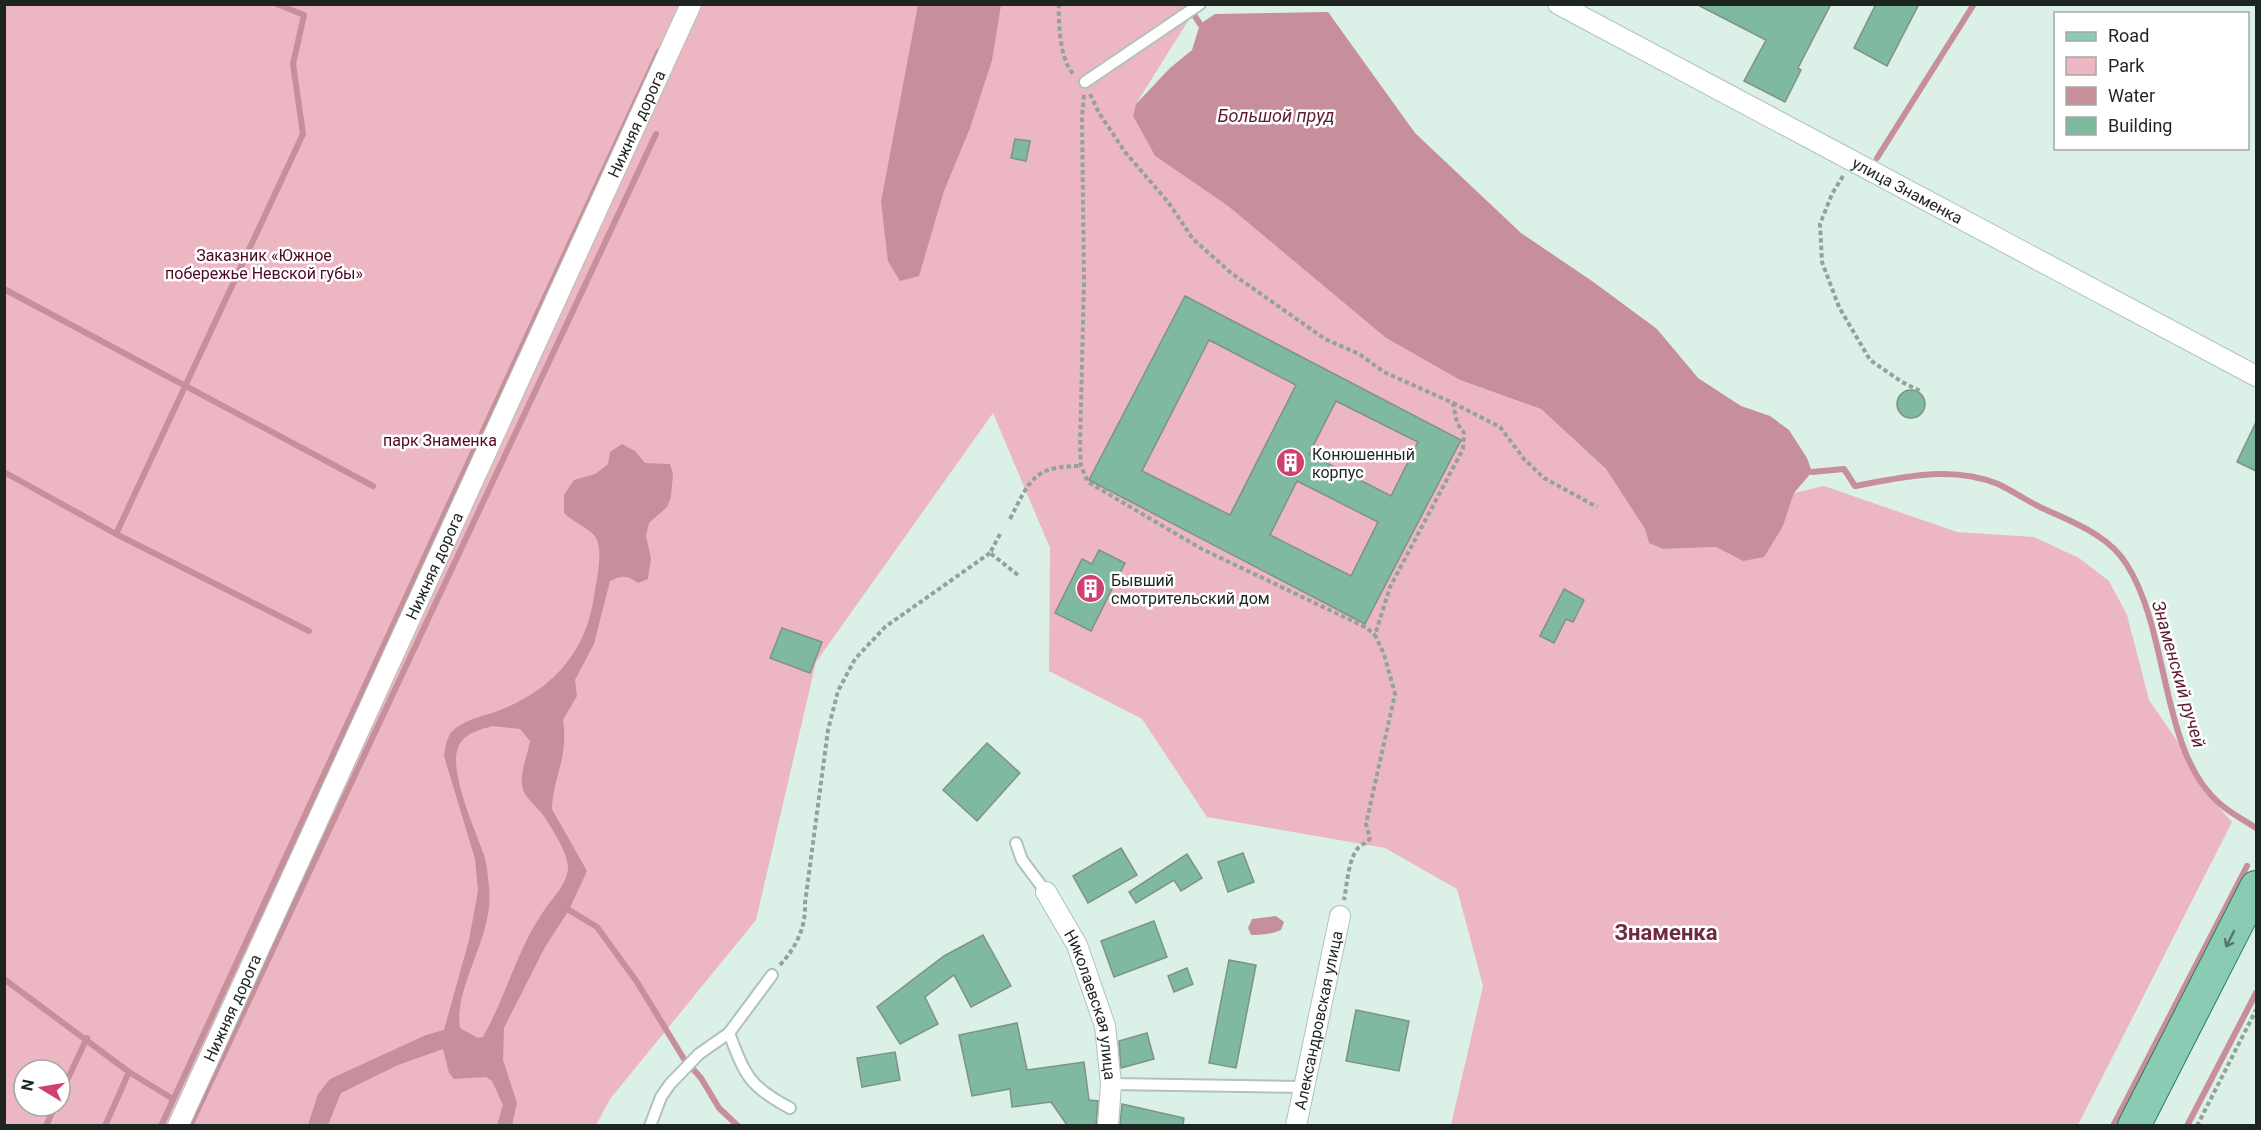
<svg xmlns="http://www.w3.org/2000/svg" width="2261" height="1130" font-family="Roboto,sans-serif">
<rect width="100%" height="100%" fill="#dbf0e6"/>
<!-- green -->
<path fill="#ecb7c3" fill-rule="evenodd" d="M5,5H1198L1136,104L1133,116L1155,156L1228,206L1386,338L1460,380L1541,409L1606,469L1645,529L1649,543L1663,549L1716,547L1743,561L1783,526L1794,493L1824,486L1957,532L2034,537L2079,558L2109,581L2127,615L2149,700L2182,748L2202,788L2232,822L2078,1125H1451L1483,986L1457,889L1385,848L1207,817L1142,719L1049,671L1050,548L993,413L816,662L756,920L610,1099L596,1125L5,1126ZM24,1070H60V1106H24Z"/>
<!-- water -->
<g fill="#c78e9b" fill-rule="evenodd">
<path d="M918,5H1001L992,60L970,128L944,191L919,276L900,281L888,261L881,202Z"/>
<path d="M1328,12L1415,133L1521,233L1592,281L1657,329L1698,378L1741,406L1770,416L1789,430L1807,458L1812,472L1794,493L1783,526L1764,557L1743,561L1716,547L1663,549L1649,543L1645,529L1606,469L1541,409L1460,380L1386,338L1228,206L1155,156L1133,116L1136,104L1170,68L1192,50L1200,24L1215,14Z"/>
<path d="M622,444L635,451L645,463L670,464L673,474L671,497L667,507L649,523L646,536L651,558L648,579L638,583C627,575 622,575 610,581L594,644L575,680L577,696L563,720C569,758 553,776 552,809L587,871L569,910L545,947L504,1028L503,1060L517,1103L512,1125H497L503,1105L492,1081L486,1077L454,1079L449,1073L443,1049L398,1065L341,1093L328,1125H308L318,1094L330,1079L426,1035L444,1030L469,940L478,891L475,859L444,756C445,749 446,741 450,734C460,721 480,717 495,712C549,692 585,656 594,597C596,581 605,548 594,535C588,528 573,522 564,513V495L574,480L595,474L608,464L610,452ZM493,726L520,729L530,741C528,754 520,772 522,786C524,798 536,805 543,815C551,827 569,854 568,869C567,883 553,898 545,909C518,947 506,996 483,1037L478,1038L460,1028C453,987 495,935 489,887C488,877 487,865 484,855C476,831 444,764 461,742C468,732 482,729 493,726Z"/>
<path d="M1276,916L1284,922L1281,930C1272,934 1261,935 1251,935L1248,928L1252,919Z"/>
</g>
<g fill="none" stroke-linecap="round" stroke-linejoin="round">
<!-- stream -->
<g stroke="#c78e9b" stroke-width="6">
<path d="M1187,4L1200,24"/>
<path d="M1877,158L1974,4"/>
<path d="M4,289L373,486"/>
<path d="M4,472L116,534L309,631"/>
<path d="M1812,472L1844,469L1855,486C1902,477 1952,465 1998,484C2013,491 2027,501 2042,508C2072,522 2109,535 2127,565C2170,633 2160,751 2219,803C2230,813 2244,820 2256,828"/>
<path d="M116,534L303,134L293,64L304,15L277,4"/>
<path d="M569,910L597,927L637,982L684,1059L701,1078L719,1108L738,1126"/>
<path d="M4,979L129,1072L105,1126"/>
<path d="M129,1072L173,1099"/>
<path d="M60,1095L87,1038"/>
<path d="M46,1126L55,1106"/>
<path d="M161,1126L659,51"/>
<path d="M190,1126L656,134"/>
<path d="M2113,1126L2247,866"/>
<path d="M2187,1126L2256,993"/>
</g>
</g>
<!-- building -->
<g fill="#7fb9a0" stroke="#7e9289" stroke-width="1.5" fill-rule="evenodd">
<path d="M1696,4H1831L1798,68L1801,70L1785,102L1744,81L1766,40Z"/>
<path d="M1876,4H1919L1887,66L1854,48Z"/>
<path d="M1015,139L1030,141L1026,161L1011,158Z"/>
<path d="M1185,296L1461,440L1365,624L1089,480ZM1209,340L1296,385L1230,515L1142,471ZM1336,401L1418,442L1391,496L1309,454ZM1297,481L1378,522L1351,576L1270,535Z"/>
<circle cx="1911" cy="404" r="14"/>
<path d="M2256,422V471L2237,462Z"/>
<path d="M1099,550L1125,563L1091,631L1055,613L1082,559L1092,564Z"/>
<path d="M1564,589L1584,600L1573,622L1566,619L1554,643L1540,636Z"/>
<path d="M782,628L822,642L810,673L770,658Z"/>
<path d="M987,743L1020,773L977,821L943,790Z"/>
<path d="M1121,848L1137,875L1088,903L1073,876Z"/>
<path d="M1243,853L1254,882L1228,892L1218,862Z"/>
<path d="M1187,854L1202,878L1181,891L1174,880L1136,903L1129,892Z"/>
<path d="M1154,921L1167,957L1114,977L1101,941Z"/>
<path d="M983,935L1011,986L971,1007L954,975L925,997L938,1024L900,1044L877,1007L944,956Z"/>
<path d="M1229,960L1256,965L1236,1068L1209,1063Z"/>
<path d="M1187,968L1193,984L1174,992L1168,976Z"/>
<path d="M1356,1010L1409,1021L1399,1071L1346,1061Z"/>
<path d="M1017,1023L1027,1070L1084,1062L1089,1100L1098,1101L1096,1125H1067L1051,1102L1012,1107L1010,1089L972,1096L959,1035Z"/>
<path d="M1147,1033L1154,1059L1121,1068L1119,1041Z"/>
<path d="M895,1052L900,1080L862,1087L857,1058Z"/>
<path d="M1122,1104L1184,1118L1183,1125H1120Z"/>
</g>
<g fill="none" stroke-linecap="round" stroke-linejoin="round">
<defs>
<g id="lane">
<path d="M1085,82L1200,4"/>
<path d="M1016,843L1022,860L1046,892"/>
<path d="M729,1033C745,1076 750,1087 790,1108"/>
<path d="M1111,1084L1302,1087"/>
<path d="M650,1126L661,1097L670,1084L699,1054L729,1033L772,975"/>
</g>
<g id="street">
<path id="s1" d="M1558,4L2256,376"/>
<path id="s2" d="M1046,892L1077,945L1105,1026L1111,1084L1108,1126"/>
<path id="s3" d="M178,1126L691,4"/>
<path id="s4" d="M1296,1126L1340,916"/>
</g>
<path id="primary" d="M2134,1126L2256,887"/>
</defs>
<!-- lane casing -->
<use href="#lane" stroke="#afc3b9" stroke-width="14"/>
<!-- street casing -->
<use href="#street" stroke="#afc3b9" stroke-width="22"/>
<!-- primary casing -->
<use href="#primary" stroke="#317a5f" stroke-width="34"/>
<!-- path -->
<g stroke="#93a39b" stroke-width="4" stroke-dasharray="4.5 3" stroke-linecap="butt">
<path d="M1059,4C1058,22 1060,64 1075,75"/>
<path d="M1090,94L1099,113L1125,152L1168,202L1193,239L1231,273L1325,339L1359,354L1384,372L1453,403L1457,423L1464,433L1463,449L1390,587L1375,635L1384,654L1395,694L1366,824L1370,838C1367,844 1363,843 1359,847C1348,858 1347,886 1344,900"/>
<path d="M1084,95L1082,116L1084,281L1080,447L1081,466L1088,482L1200,548L1367,628L1375,635"/>
<path d="M1843,176L1832,194L1820,224L1822,262L1839,307L1870,360L1902,382L1922,392"/>
<path d="M1453,403L1500,427L1524,459L1544,478L1597,507"/>
<path d="M1010,519C1030,480 1033,466 1081,466"/>
<path d="M1000,534L990,553L1018,575"/>
<path d="M780,965C796,947 806,928 805,903L828,730L838,691L855,659L885,627L990,553"/>
<path d="M2197,1126L2256,1010"/>
</g>
<!-- lane -->
<use href="#lane" stroke="#fff" stroke-width="10"/>
<!-- street -->
<use href="#street" stroke="#fff" stroke-width="20"/>
<!-- primary -->
<use href="#primary" stroke="#8acbb3" stroke-width="32"/>
</g>
<!-- one-way arrows -->
<defs><path id="oneway-shaft" d="M-6 0H5M1.5-3L5.5 0L1.5 3" fill="none" stroke-width="1.6" stroke-linecap="round" stroke-linejoin="round" transform="scale(1.5)"/></defs>
<use stroke="#54786a" href="#oneway-shaft" transform="translate(2230 939) rotate(117)"/>
<!-- icons -->
<defs>
<symbol id="building-disc" viewBox="-11 -11 22 22"><circle r="9.5" fill="#ce4172" stroke="#fff"/><path d="M-4-6H4V6H1V3H-1V6H-4ZM-2.5-4.3h1.7v1.8h-1.7ZM.8-4.3h1.7v1.8H.8ZM-2.5-1h1.7V.8h-1.7ZM.8-1h1.7V.8H.8Z" fill="#fff"/></symbol>
</defs>
<g fill-rule="evenodd">
<use href="#building-disc" x="1274" y="446" width="33" height="33"/>
<use href="#building-disc" x="1074" y="572" width="33" height="33"/>
</g>
<g text-anchor="middle" dominant-baseline="central" stroke-width="5" stroke-linejoin="round" paint-order="stroke">
<!-- street labels -->
<g font-size="16" fill="#1d2521" stroke="#fff">
<text stroke="none"><textPath href="#s3" startOffset="1102">Нижняя дорога</textPath></text>
<text stroke="none"><textPath href="#s1" startOffset="396">улица Знаменка</textPath></text>
<text stroke="none"><textPath href="#s3" startOffset="616">Нижняя дорога</textPath></text>
<text stroke="none"><textPath href="#s2" startOffset="123">Николаевская улица</textPath></text>
<text stroke="none"><textPath href="#s3" startOffset="130">Нижняя дорога</textPath></text>
<text stroke="none"><textPath href="#s4" startOffset="108">Александровская улица</textPath></text>
</g>
<!-- park labels -->
<g font-size="16" fill="#4e0824" stroke="#fff">
<text x="264" y="255">Заказник «Южное<tspan x="264" dy="18">побережье Невской губы»</tspan></text>
<text x="440" y="440">парк Знаменка</text>
</g>
<!-- poi labels -->
<g font-size="16" fill="#1d2521" stroke="#fff" text-anchor="start">
<text x="1312" y="454">Конюшенный<tspan x="1312" dy="18">корпус</tspan></text>
<text x="1111" y="580">Бывший<tspan x="1111" dy="18">смотрительский дом</tspan></text>
</g>
<!-- water labels -->
<g font-size="18" font-style="italic" fill="#5f1b32" stroke="#fff">
<text x="1276" y="115">Большой пруд</text>
<text transform="translate(2179 674) rotate(74)">Знаменский ручей</text>
</g>
<!-- district labels -->
<g font-size="22" font-weight="bold" fill="#6f2a40" stroke="#fff">
<text x="1666" y="932">Знаменка</text>
</g>
</g>
<!-- border -->
<rect width="2261" height="1130" fill="none" stroke="#1d2521" stroke-width="12"/>
<!-- legend -->
<rect x="2054" y="12" width="195" height="138" fill="#ffffff" stroke="#a5a8a6" stroke-width="1.5"/>
<rect x="2066" y="32" width="30" height="9" fill="#8acbb3" stroke="#a5a8a6" stroke-width="1.5"/>
<text x="2108" y="42" font-size="18" fill="#1d2521">Road</text>
<rect x="2066" y="57" width="30" height="18" fill="#ecb7c3" stroke="#a5a8a6" stroke-width="1.5"/>
<text x="2108" y="72" font-size="18" fill="#1d2521">Park</text>
<rect x="2066" y="87" width="30" height="18" fill="#c78e9b" stroke="#a5a8a6" stroke-width="1.5"/>
<text x="2108" y="102" font-size="18" fill="#1d2521">Water</text>
<rect x="2066" y="117" width="30" height="18" fill="#7fb9a0" stroke="#a5a8a6" stroke-width="1.5"/>
<text x="2108" y="132" font-size="18" fill="#1d2521">Building</text>
<!-- north arrow -->
<g transform="translate(42 1088) rotate(281)"><circle r="28" fill="#ffffff" stroke="#a5a8a6" stroke-width="1.5"/>
<path d="M0-4.5L10 22L0 15L-10 22Z" fill="#ce4172"/>
<text y="-9" font-size="16" font-weight="bold" text-anchor="middle" fill="#1d2521">N</text>
</g>
</svg>
